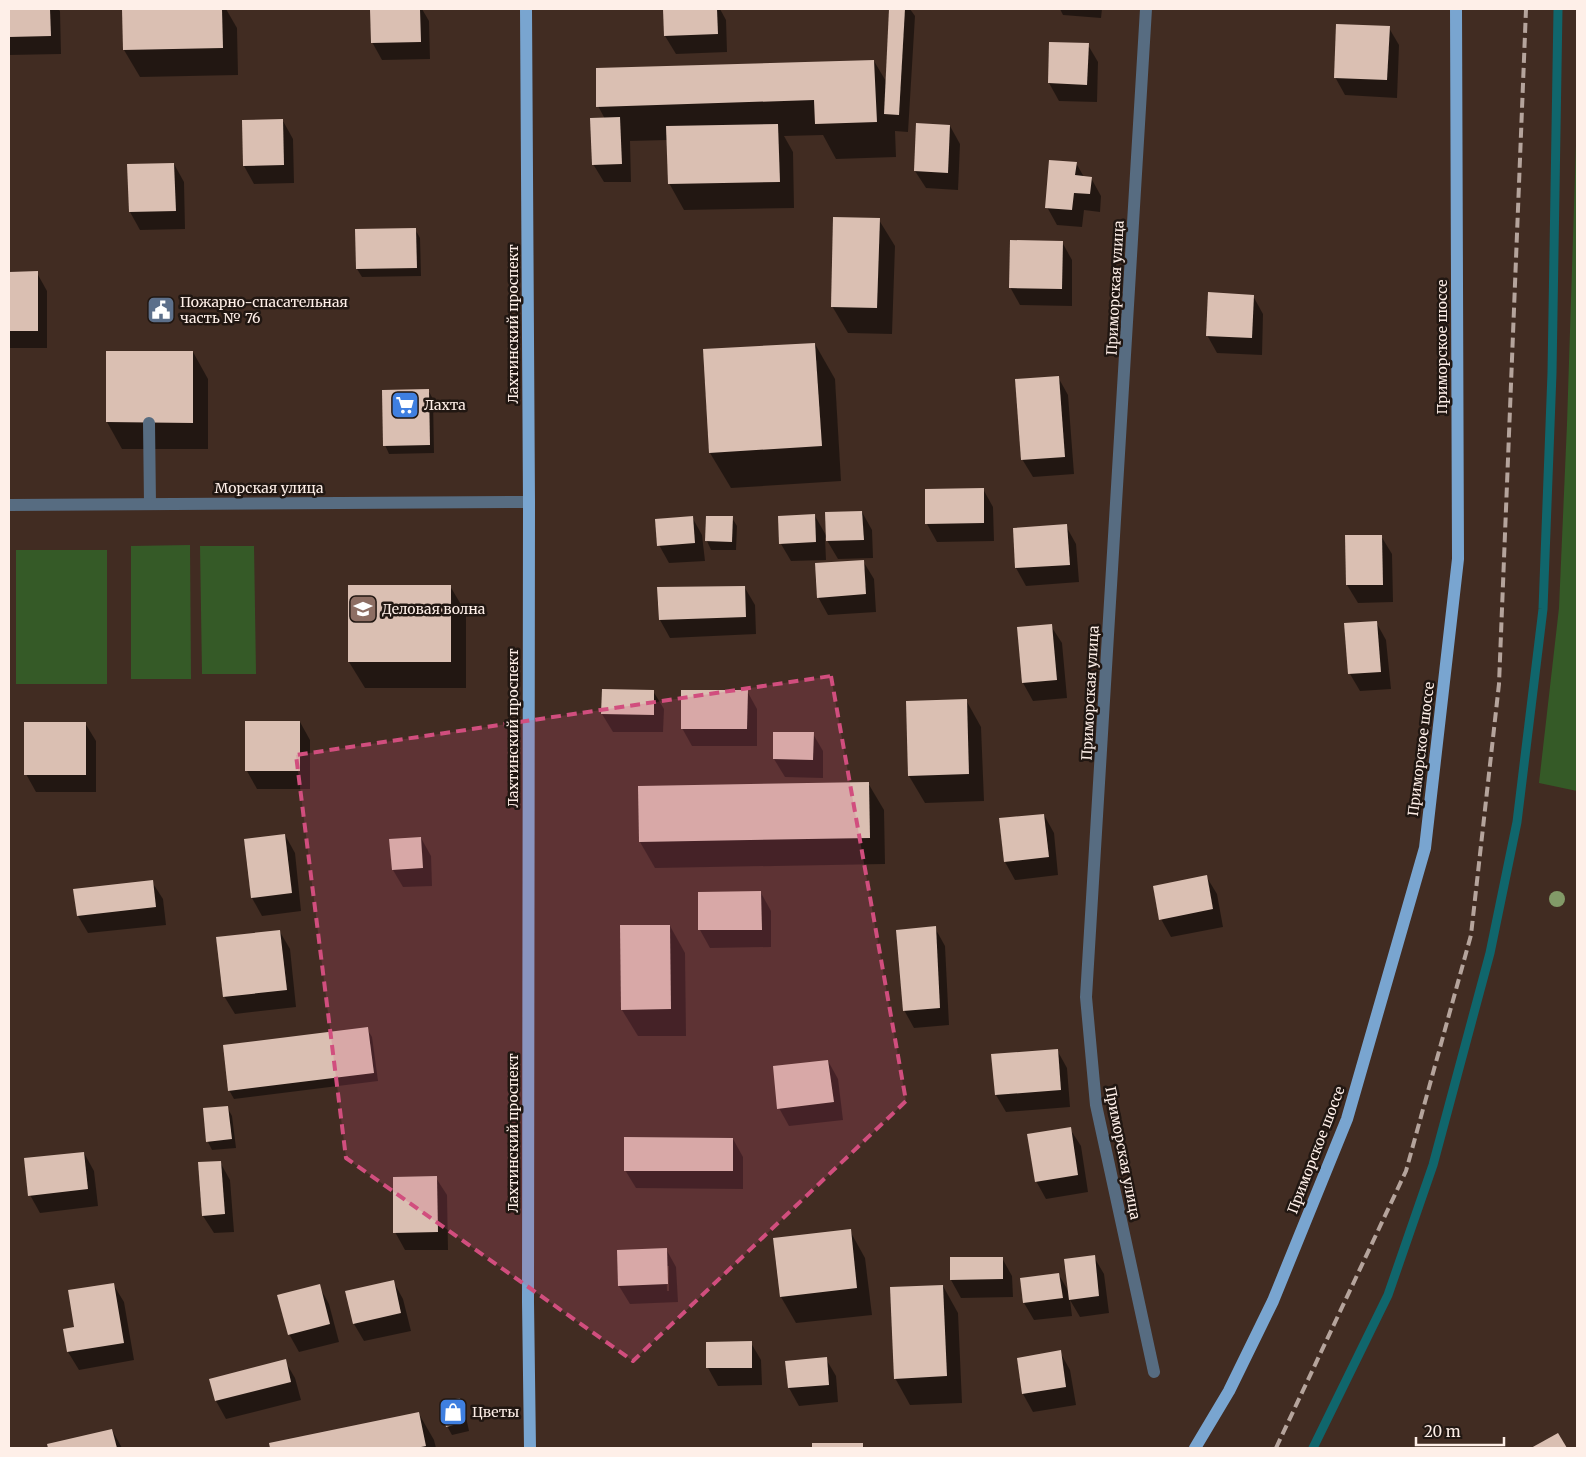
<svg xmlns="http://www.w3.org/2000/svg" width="1586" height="1457" font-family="Merriweather,serif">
<rect width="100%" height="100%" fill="#412c22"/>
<!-- green -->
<g fill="#355a27">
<path d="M1577,114V791L1539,783L1559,608L1567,424Z"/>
<path d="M190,545L191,679H131V546Z"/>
<path d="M200,546H254L256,674H202Z"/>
<rect x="16" y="550" width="91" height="134"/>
</g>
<!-- shadow -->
<g fill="#0007" fill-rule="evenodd">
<path d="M9,9H58L60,11L61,54L9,55Z"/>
<path d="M123,9H226L237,28L238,75L140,77L124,50Z"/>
<path d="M371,9H422L429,21L430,59L382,60L372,42Z"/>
<path d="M664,9H720L726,20L727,52L676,54L665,36Z"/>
<path d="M890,9H910L915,16L908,132L895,131L896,157L836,159L823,135L784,136L793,152L794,208L684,210L669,183L668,140L630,141L631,182H604L593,164L605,119L598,106L874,61L887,83Z"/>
<path d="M1060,9H1102L1101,18L1063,15Z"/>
<path d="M1389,28L1399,45L1397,98L1345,95L1335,77Z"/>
<path d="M1088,45L1098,62L1097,102L1059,101L1049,83Z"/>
<path d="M283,121L293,139L294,183L254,184L244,166L243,122Z"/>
<path d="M950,126L960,144L958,190L926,188L915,171Z"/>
<path d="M1076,163L1084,177L1091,178L1101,196L1100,212L1084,210L1082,227L1057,225L1047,207Z"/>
<path d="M174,164L184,182L185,229L140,230L130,212Z"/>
<path d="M879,220L895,246L892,334L848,333L832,306Z"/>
<path d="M415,229L420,238L421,276L362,277L357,269Z"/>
<path d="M1062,242L1072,260V306L1020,305L1010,287Z"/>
<path d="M9,273H37L47,291V348H9Z"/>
<path d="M1253,296L1263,314L1262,355L1217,353L1207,335Z"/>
<path d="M815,344L835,379L841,481L731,488L710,453Z"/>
<path d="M107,352H193L208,379V449H122L107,422Z"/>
<path d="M1058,377L1068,395L1074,474L1033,477L1022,459Z"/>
<path d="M428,390L433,399L434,453L389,454L385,445Z"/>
<path d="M983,489L993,507L994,541L937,542L927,524L926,490Z"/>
<path d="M862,512L872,530L873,558L838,559L825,537L826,560L791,561L781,544L815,516L827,537Z"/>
<path d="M692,517L702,535L705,561L669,563L659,545Z"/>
<path d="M707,517L732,518L737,526L736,550H711L707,541Z"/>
<path d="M1066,526L1076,544L1079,582L1026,586L1016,568Z"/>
<path d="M1381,536L1392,554L1393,602L1358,603L1347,585Z"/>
<path d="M863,561L874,579L876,612L828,615L818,597Z"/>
<path d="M450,586L466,613V688H365L349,662Z"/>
<path d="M745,588L755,605L756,634L670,638L660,620Z"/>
<path d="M1376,622L1386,640L1391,689L1360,691L1350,674Z"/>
<path d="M1051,626L1062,643L1067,698L1033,701L1023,683Z"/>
<path d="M653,691L664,709L663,732H613L602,714Z"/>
<path d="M747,691L757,709V746H692L682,728Z"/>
<path d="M966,700L981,727L984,801L925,803L909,776Z"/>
<path d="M300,722L310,740V789H257L247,771Z"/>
<path d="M85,723L96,741V792H36L26,774Z"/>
<path d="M813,734L823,751V778L785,777L774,759Z"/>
<path d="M868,783L884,810L885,864L655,868L640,842Z"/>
<path d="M1044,815L1054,833L1058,875L1015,880L1005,862Z"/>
<path d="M285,835L295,853L301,911L262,916L252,898Z"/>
<path d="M421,838L431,856L432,886L403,887L393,870Z"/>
<path d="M1206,876L1217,894L1223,927L1171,937L1161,919Z"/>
<path d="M152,882L163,899L166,925L88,933L78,916Z"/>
<path d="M699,893H761L771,911V947L710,948L700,930Z"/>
<path d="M670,926L685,953L686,1036H638L622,1010Z"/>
<path d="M935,928L945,946L949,1025L914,1028L904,1010Z"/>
<path d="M280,932L290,949L296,1007L235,1014L224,996Z"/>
<path d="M367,1029L372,1037L378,1081L234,1099L229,1090Z"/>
<path d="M1057,1050L1067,1068L1070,1107L1006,1112L996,1095Z"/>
<path d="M828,1061L838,1079L843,1120L789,1126L779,1108Z"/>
<path d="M227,1107L232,1116L236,1148L212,1150L208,1142Z"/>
<path d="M1070,1129L1081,1146L1088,1192L1046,1199L1036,1181Z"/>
<path d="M733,1139L743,1157V1189L636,1188L625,1170Z"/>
<path d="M84,1153L94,1171L98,1206L40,1213L30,1195Z"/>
<path d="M220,1162L230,1180L234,1232L214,1233L203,1216Z"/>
<path d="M436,1178L447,1195L448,1250H405L395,1232Z"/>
<path d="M850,1231L865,1258L872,1315L796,1323L781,1297Z"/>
<path d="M666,1249L676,1267L678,1302L630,1304L619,1286L618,1251ZM666,1266H669V1291H667Z"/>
<path d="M1094,1257L1104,1274L1109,1313L1080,1317L1070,1300L1072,1316L1034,1320L1024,1303L1059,1275L1069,1292Z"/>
<path d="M1002,1258L1012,1276L1013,1297L961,1298L951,1280Z"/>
<path d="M393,1281L403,1299L411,1331L364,1341L354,1324Z"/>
<path d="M113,1284L124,1302L134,1360L79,1370L68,1352L65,1330L76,1328Z"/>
<path d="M319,1286L329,1304L339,1342L299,1352L289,1334Z"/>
<path d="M943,1286L958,1313L962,1403L910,1405L895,1378Z"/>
<path d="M751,1343L761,1360L762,1385L718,1386L708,1368Z"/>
<path d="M1060,1352L1070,1370L1076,1405L1033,1412L1023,1394L1018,1359Z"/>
<path d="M826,1359L836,1376L838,1402L799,1406L789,1388Z"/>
<path d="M285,1361L295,1378L301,1400L226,1419L216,1401L211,1380Z"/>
<path d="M459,1399L464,1408L469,1431L452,1435L447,1426Z"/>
<path d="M419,1414L434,1440L436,1448H271L270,1444Z"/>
<path d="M112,1430L122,1448H49L48,1445Z"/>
<path d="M862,1444L864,1448H814V1445Z"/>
</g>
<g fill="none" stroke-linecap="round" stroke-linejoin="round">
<!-- stream -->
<path stroke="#10666c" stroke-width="9" d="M1313,1448L1388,1295L1433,1165L1490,953L1517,822L1543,609L1552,373L1558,9"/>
</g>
<!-- building -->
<g fill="#dabfb2">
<path d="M9,9H50L51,36L9,37Z"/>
<path d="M122,9H222L223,48L123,50Z"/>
<path d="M370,9H420L421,42L371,43Z"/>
<path d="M663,9H717L718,34L664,36Z"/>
<path d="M889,9H905L899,115L884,114Z"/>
<path d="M1336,24L1390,26L1387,80L1334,78Z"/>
<path d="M1049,42L1089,43L1087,85L1048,83Z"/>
<path d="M874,60L877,122L815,124L814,100L596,107V68Z"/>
<path d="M620,117L622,164L592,165L590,118Z"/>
<path d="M283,119L284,165L243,166L242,120Z"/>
<path d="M916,123L950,125L948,173L914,171Z"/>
<path d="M778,124L780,182L668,184L666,126Z"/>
<path d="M1049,160L1077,162L1075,175L1092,177L1090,194L1074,193L1072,210L1045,208Z"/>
<path d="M174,163L176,211L129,212L127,164Z"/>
<path d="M833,217L880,218L877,308L831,307Z"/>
<path d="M416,228L417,268L356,269L355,229Z"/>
<path d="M1010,240L1063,241L1062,289L1009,288Z"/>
<path d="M38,271V331H9V272Z"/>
<path d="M1208,292L1254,295L1252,338L1206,336Z"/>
<path d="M815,343L822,446L709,453L703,349Z"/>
<path d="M106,351H193V423L106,422Z"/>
<path d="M1059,376L1065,457L1021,460L1015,379Z"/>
<path d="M429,389L430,445L383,446L382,390Z"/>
<path d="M984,488V523L925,524V489Z"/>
<path d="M862,511L864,540L826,541L825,512Z"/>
<path d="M815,514L816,542L779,544L778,516Z"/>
<path d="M693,516L695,543L657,546L655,519Z"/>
<path d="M706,516H733L732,542L705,541Z"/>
<path d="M1067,524L1070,565L1015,568L1013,528Z"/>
<path d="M1345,535H1382L1383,585H1346Z"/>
<path d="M864,560L866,594L817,598L815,563Z"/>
<rect x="348" y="585" width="103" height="77"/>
<path d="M745,586L746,617L659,620L657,587Z"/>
<path d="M1377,621L1381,672L1348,674L1344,623Z"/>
<path d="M1052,624L1057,680L1022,683L1017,627Z"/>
<path d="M602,689L654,690V715L601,714Z"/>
<path d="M681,690H748L747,729H681Z"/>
<path d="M967,699L969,774L908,776L906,701Z"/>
<rect x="245" y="721" width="55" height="50"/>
<rect x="24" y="722" width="62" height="53"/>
<path d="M773,732H814L813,760L773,759Z"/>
<path d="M869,782L870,838L639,842L638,786Z"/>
<path d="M1044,814L1049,857L1004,862L999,818Z"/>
<path d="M285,834L292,893L251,898L244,839Z"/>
<path d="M421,837L423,868L392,870L389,839Z"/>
<path d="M1207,875L1213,909L1159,920L1153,886Z"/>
<path d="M153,880L156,907L77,916L73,889Z"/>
<path d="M761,891L762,930H698V892Z"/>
<path d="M620,925H670L671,1009L621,1010Z"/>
<path d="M936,926L940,1008L903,1011L896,930Z"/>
<path d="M280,930L287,990L223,997L216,937Z"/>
<path d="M368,1027L374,1073L228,1091L223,1045Z"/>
<path d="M1058,1049L1061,1090L995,1095L991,1054Z"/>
<path d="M828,1060L834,1102L777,1109L773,1066Z"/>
<path d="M228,1106L232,1139L206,1142L203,1108Z"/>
<path d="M1071,1127L1078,1175L1035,1182L1027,1134Z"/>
<path d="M624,1137L733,1138V1171H624Z"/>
<path d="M84,1152L88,1189L28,1196L24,1158Z"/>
<path d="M221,1161L225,1214L202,1216L198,1162Z"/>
<path d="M437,1176L438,1232L393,1233V1177Z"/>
<path d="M851,1229L857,1288L780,1297L773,1238Z"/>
<path d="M667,1248L668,1284L618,1286L617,1250Z"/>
<path d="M1095,1255L1099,1296L1069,1300L1064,1259Z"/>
<path d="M950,1257H1003V1279L950,1280Z"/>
<path d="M1059,1273L1063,1298L1023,1303L1020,1278Z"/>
<path d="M394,1280L401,1313L353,1324L345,1291Z"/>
<path d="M114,1283L124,1343L67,1352L63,1329L74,1327L68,1290Z"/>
<path d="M320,1284L330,1324L288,1335L277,1295Z"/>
<path d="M943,1285L947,1376L894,1379L890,1287Z"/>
<path d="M752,1341V1368H706V1342Z"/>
<path d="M1061,1350L1066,1387L1022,1394L1017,1358Z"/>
<path d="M827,1357L829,1385L788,1388L785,1361Z"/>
<path d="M286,1359L291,1382L215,1401L209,1379Z"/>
<path d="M460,1398L465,1422L446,1427L440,1402Z"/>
<path d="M419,1412L426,1446L416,1448H270L269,1443Z"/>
<path d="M112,1429L117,1448H48L47,1444Z"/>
<path d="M1558,1433L1567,1448H1531Z"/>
<rect x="812" y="1443" width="51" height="5"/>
</g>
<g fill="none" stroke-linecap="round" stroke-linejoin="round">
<!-- minor -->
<g stroke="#576c81" stroke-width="12">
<path d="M1146,9L1086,997L1096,1105L1154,1372"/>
<path d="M149,423L150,504"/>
<path d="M9,505L529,502"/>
</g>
<!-- major -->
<g stroke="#79a5d0" stroke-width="12">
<path d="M526,9L529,502L528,1302L530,1448"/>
<path d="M1195,1448L1229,1391L1273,1301L1347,1119L1425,848L1458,559L1456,9"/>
</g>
<!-- rail -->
<path stroke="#b5a49c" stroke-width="4" stroke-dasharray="10 5" stroke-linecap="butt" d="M1276,1448L1406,1171L1471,935L1499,684L1526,9"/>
</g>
<!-- trees -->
<circle fill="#829a68" cx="1557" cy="899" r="8"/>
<!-- marked area -->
<path fill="#d14e7e" fill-opacity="0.2" stroke="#d14e7e" stroke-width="4" stroke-dasharray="10 6" stroke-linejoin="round" d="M831,676L906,1101L633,1361L346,1158L296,755Z"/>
<!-- icons -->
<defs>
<symbol id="civic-square" viewBox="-11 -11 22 22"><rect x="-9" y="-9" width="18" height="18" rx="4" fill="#5c6f8a" stroke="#211712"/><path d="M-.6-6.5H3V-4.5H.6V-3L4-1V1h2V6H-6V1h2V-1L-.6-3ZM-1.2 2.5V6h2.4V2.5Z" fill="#fff"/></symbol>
<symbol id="supermarket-square" viewBox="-11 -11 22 22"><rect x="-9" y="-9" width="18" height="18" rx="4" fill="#3f7fe0" stroke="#211712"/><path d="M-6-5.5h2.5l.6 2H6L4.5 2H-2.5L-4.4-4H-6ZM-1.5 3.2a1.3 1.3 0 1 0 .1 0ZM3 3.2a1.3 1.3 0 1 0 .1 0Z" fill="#fff"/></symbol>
<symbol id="school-square" viewBox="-11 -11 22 22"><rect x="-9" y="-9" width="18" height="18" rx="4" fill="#8d6e63" stroke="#211712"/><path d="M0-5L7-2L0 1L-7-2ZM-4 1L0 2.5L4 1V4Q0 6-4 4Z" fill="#fff"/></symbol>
<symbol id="shop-square" viewBox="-11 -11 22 22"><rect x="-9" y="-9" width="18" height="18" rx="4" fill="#3f7fe0" stroke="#211712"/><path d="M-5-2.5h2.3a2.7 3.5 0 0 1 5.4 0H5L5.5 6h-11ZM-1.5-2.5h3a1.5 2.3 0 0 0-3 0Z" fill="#fff"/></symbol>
</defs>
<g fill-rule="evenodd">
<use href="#civic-square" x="145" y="294" width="32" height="32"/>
<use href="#supermarket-square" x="389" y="389" width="32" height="32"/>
<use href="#school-square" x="347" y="593" width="32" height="32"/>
<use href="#shop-square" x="437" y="1396" width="32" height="32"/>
</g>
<g text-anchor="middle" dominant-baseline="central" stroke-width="5" stroke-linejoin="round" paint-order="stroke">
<!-- street labels -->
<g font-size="14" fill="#feefe8" stroke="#211712">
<text transform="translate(1115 288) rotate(-87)">Приморская улица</text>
<text transform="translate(513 324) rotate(-90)">Лахтинский проспект</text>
<text transform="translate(1442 347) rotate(-90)">Приморское шоссе</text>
<text x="269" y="488">Морская улица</text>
<text transform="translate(1090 693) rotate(-87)">Приморская улица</text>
<text transform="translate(513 728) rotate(-90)">Лахтинский проспект</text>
<text transform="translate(1421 749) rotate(-83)">Приморское шоссе</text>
<text transform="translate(513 1133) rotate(-90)">Лахтинский проспект</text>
<text transform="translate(1316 1150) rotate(-69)">Приморское шоссе</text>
<text transform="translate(1123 1153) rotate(79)">Приморская улица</text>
</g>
<!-- poi labels -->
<g font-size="14" fill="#feefe8" stroke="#211712" text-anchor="start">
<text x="180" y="302">Пожарно-спасательная<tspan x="180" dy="16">часть № 76</tspan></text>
<text x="424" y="405">Лахта</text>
<text x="382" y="609">Деловая волна</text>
<text x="472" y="1412">Цветы</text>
</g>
</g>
<!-- border -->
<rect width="1586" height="1457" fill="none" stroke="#feefe8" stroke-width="20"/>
<!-- scale -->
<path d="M1416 1437v8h88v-8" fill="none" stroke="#feefe8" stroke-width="2.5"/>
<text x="1424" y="1437" font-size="15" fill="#feefe8" stroke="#211712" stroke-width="4" paint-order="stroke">20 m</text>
</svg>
